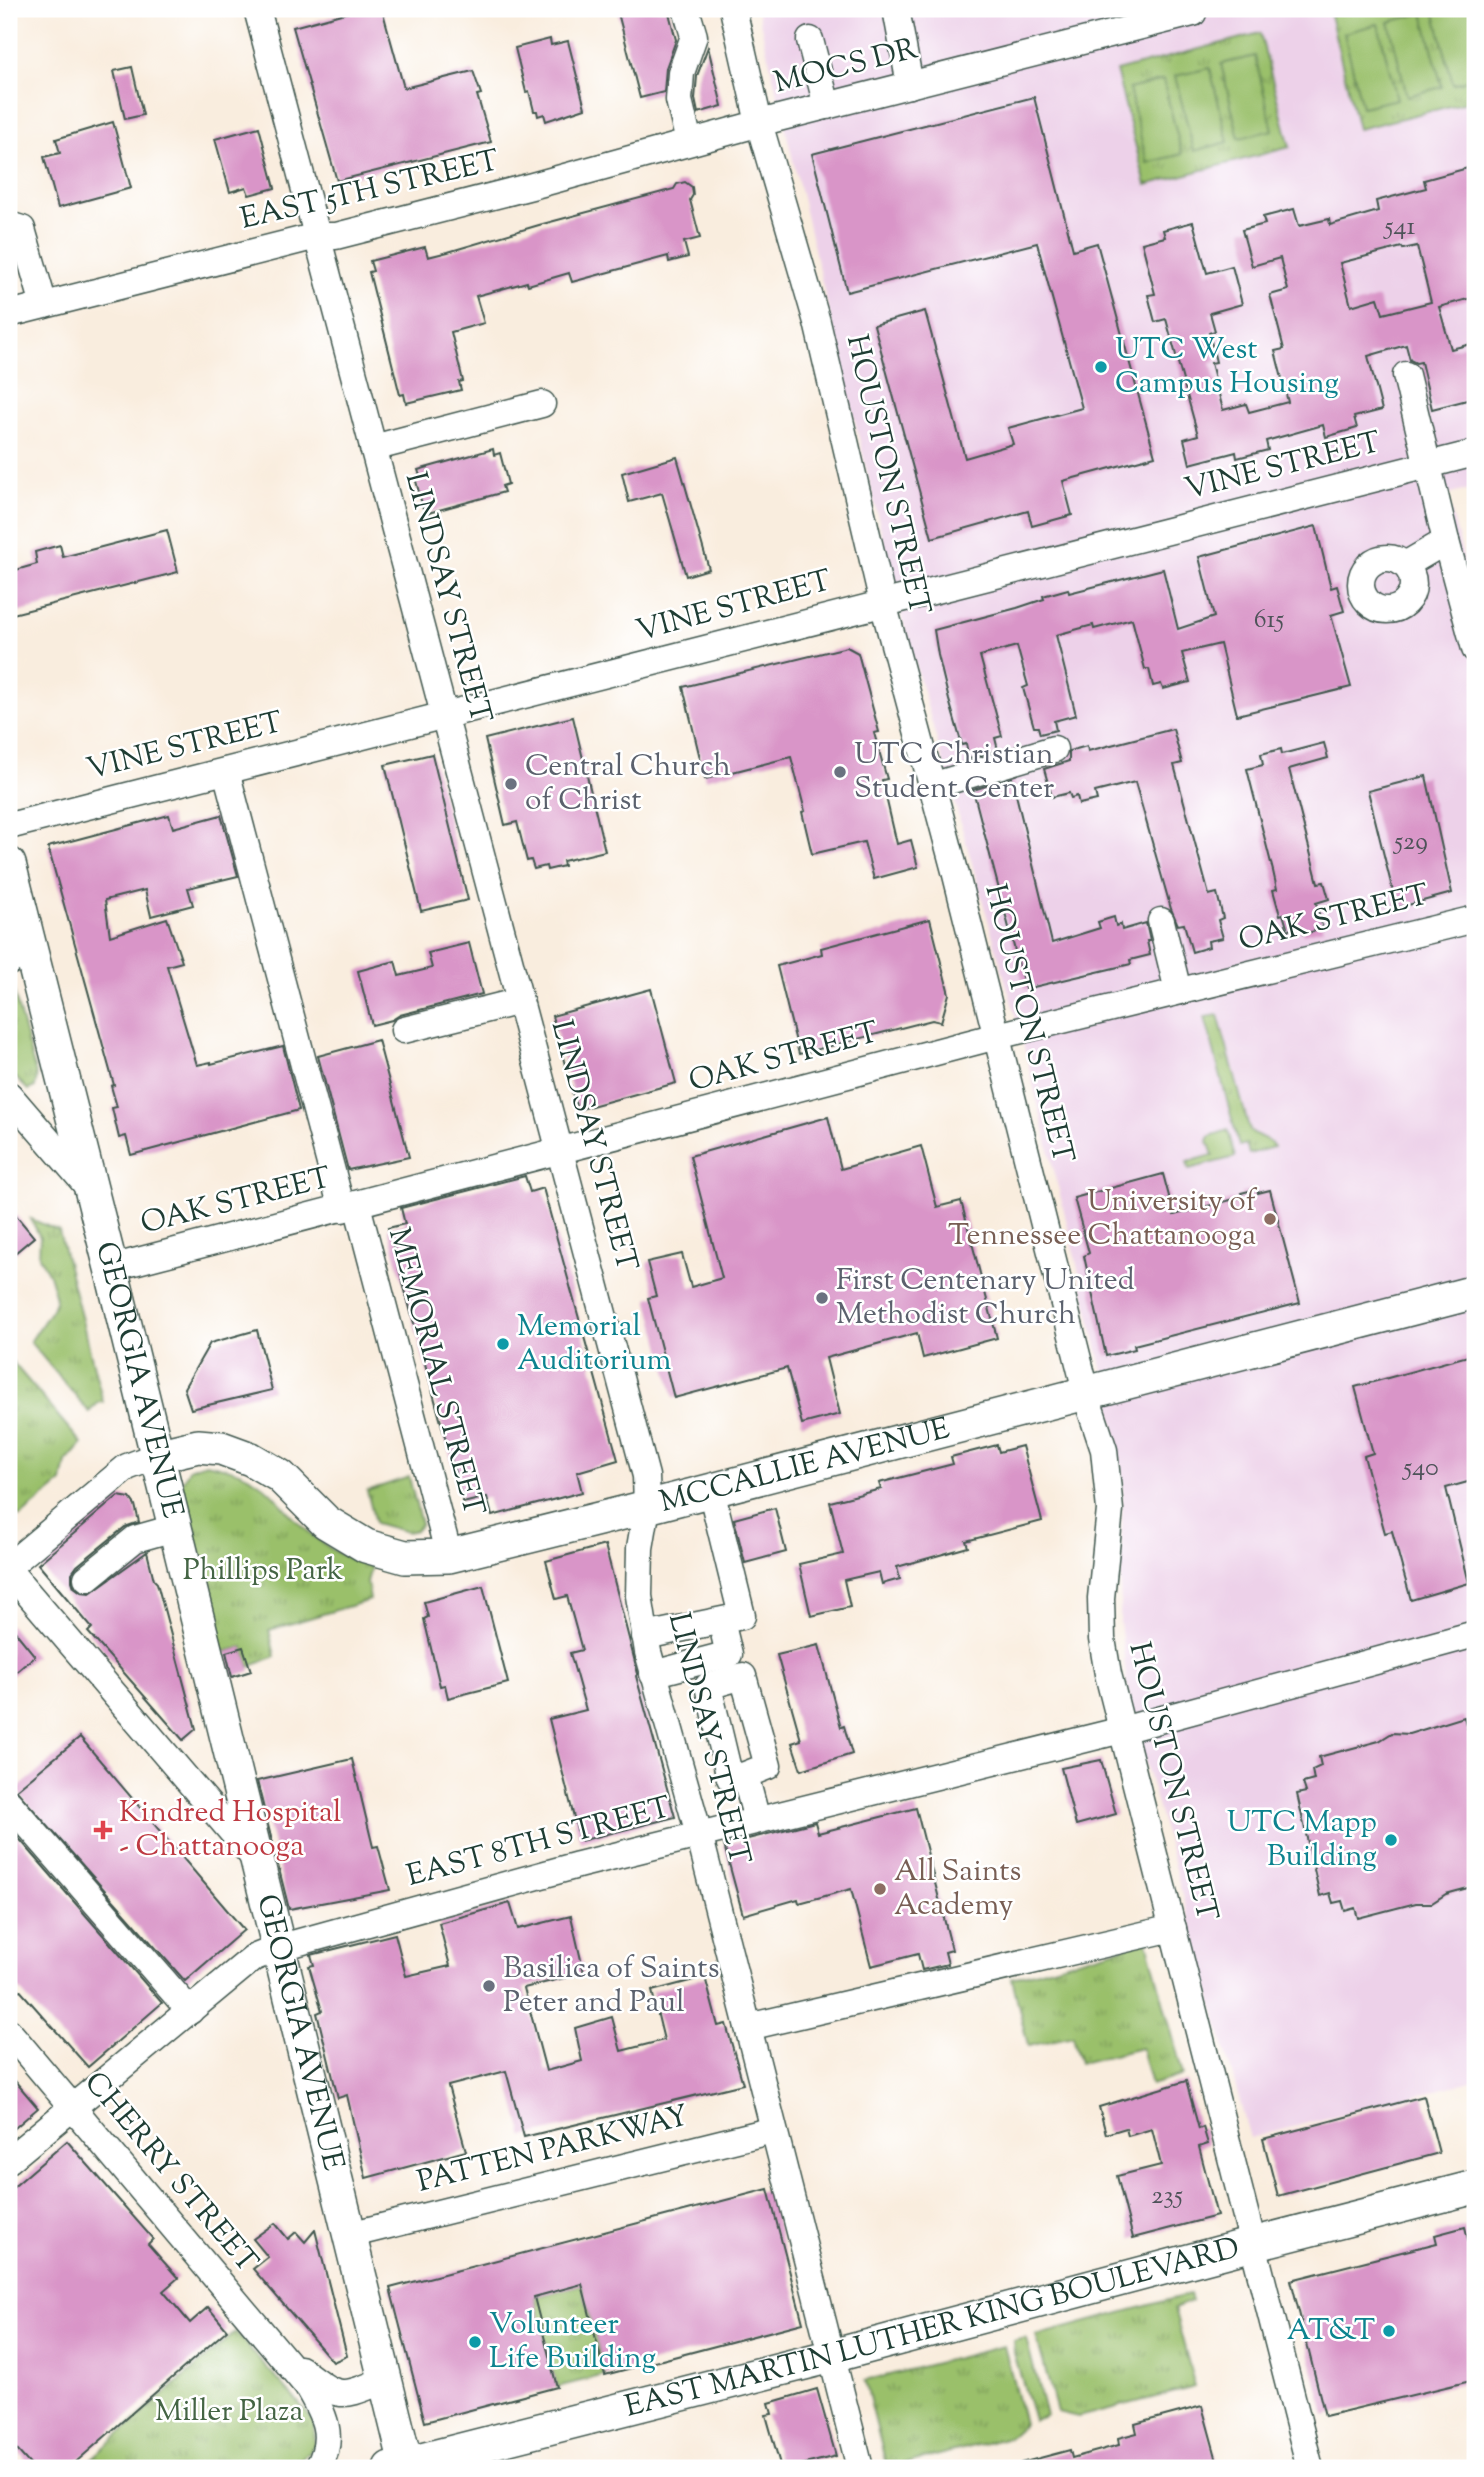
<svg xmlns="http://www.w3.org/2000/svg" width="1484" height="2477" font-family="'Sorts Mill Goudy',serif">
<defs>
<pattern id="grass-tufts" width="24" height="20" patternUnits="userSpaceOnUse" patternTransform="scale(1.75)"><rect width="24" height="20" fill="#9ac06b"/><path d="M3 7l-1-3M5 7V3M7 7l1-3M15 17l-1-3M17 17v-4M19 17l1-3" fill="none" stroke="#7d9d59"/></pattern>
</defs>
<rect width="100%" height="100%" fill="#fff"/>
<filter id="ink" filterUnits="userSpaceOnUse"><feTurbulence type="fractalNoise" baseFrequency=".0143" numOctaves="2"/><feDisplacementMap in="SourceGraphic" scale="14" xChannelSelector="R" yChannelSelector="G"/><feConvolveMatrix kernelMatrix="1 2 1 2 8 2 1 2 1" color-interpolation-filters="sRGB"/></filter>
<filter id="wash" filterUnits="userSpaceOnUse"><feTurbulence type="fractalNoise" baseFrequency=".00686" numOctaves="4" result="noise"/><feDisplacementMap in="SourceGraphic" scale="28" xChannelSelector="R" yChannelSelector="G"/><feGaussianBlur stdDeviation="1.57" result="paint"/><feColorMatrix in="noise" values="0 0 0 0 0 0 0 0 0 0 0 0 0 0 0 0 0 1.4 0 .05"/><feComposite in="paint" operator="in"/></filter>
<g filter="url(#wash)">
<rect width="100%" height="100%" fill="#f9edde"/>
<!-- built -->
<path fill="#edd1e9" d="M757,9H1475V488L1447,495L1475,602V2080L1250,2138L1142,1751L1127,1684L1120,1622L1123,1481L1110,1400L1022,1039L901,614Z"/>
<!-- grass -->
<g fill="url(#grass-tufts)" stroke="#5c7e50" stroke-width="2">
<path d="M1356,9H1475V100L1358,129L1330,15Z"/>
<path d="M1260,33L1290,147L1146,185L1116,71Z"/>
<path d="M12,985L37,1078L35,1087L28,1090L9,1071V987Z"/>
<path d="M1218,1015L1249,1128C1254,1138 1268,1136 1274,1147L1249,1154L1246,1144L1239,1146L1205,1017Z"/>
<path d="M1228,1130L1235,1157L1189,1169L1187,1162L1213,1155L1208,1141L1210,1136Z"/>
<path d="M31,1219L59,1231L103,1402L98,1403L89,1412L30,1342L52,1309L56,1298L49,1275L39,1256L40,1237Z"/>
<path d="M9,1358L82,1444L66,1462L62,1482L20,1517L14,1512L9,1511Z"/>
<path d="M206,1463C224,1467 243,1471 258,1482C272,1491 282,1505 293,1517C315,1540 340,1558 371,1567L367,1582L370,1600L269,1630L275,1656L250,1667L243,1647L224,1652L223,1649L214,1651L205,1576L182,1492V1482L190,1468Z"/>
<path d="M409,1477L421,1524L416,1530L407,1532L375,1523L367,1491Z"/>
<path d="M1147,1941L1183,2075L1151,2085L1141,2048L1080,2063L1073,2036L1028,2046L1012,1978Z"/>
<path d="M582,2284L605,2375L557,2387L534,2297Z"/>
<path d="M1190,2294L1192,2301L1174,2308L1195,2387L1078,2417L1057,2412L1036,2336Z"/>
<path d="M235,2332L305,2410L314,2423L315,2444L294,2468H81Z"/>
<path d="M1026,2338L1046,2416L1034,2420L1014,2353L1013,2341Z"/>
<path d="M1004,2346L1024,2424L1009,2437L887,2468L865,2381Z"/>
</g>
<!-- pitch -->
<g fill="#9ac06b" stroke="#5c7e50" stroke-width="2">
<path d="M1438,9H1471L1475,27V78L1453,84L1434,10Z"/>
<path d="M1423,13L1442,87L1407,96L1389,22Z"/>
<path d="M1378,24L1397,99L1362,107L1344,33Z"/>
<path d="M1255,56L1273,130L1239,138L1221,64Z"/>
<path d="M1210,68L1228,142L1194,151L1175,76Z"/>
<path d="M1163,80L1182,154L1147,163L1129,89Z"/>
</g>
<g id="blocks">
<!-- building -->
<g fill="#d995c8" fill-rule="evenodd">
<path d="M360,9H382L404,88L473,71L481,94L477,95L491,142L337,181L293,27Z"/>
<path d="M617,9H668L676,40L666,68L664,92L640,98Z"/>
<path d="M550,39L551,45L568,41L585,108L546,121L544,114L538,116L537,111H534L529,91L526,92L515,48Z"/>
<path d="M708,47L722,106L698,113L695,99L697,76Z"/>
<path d="M132,67L143,115L125,119L114,71Z"/>
<path d="M1034,97L1073,250L1097,243L1155,456L1063,481L1072,515L1032,526L1028,511L932,538L874,325L925,311L965,458L1013,444L1008,428L1082,408L1037,243L847,292L812,154Z"/>
<path d="M113,122L131,188L58,208L44,157L60,153L56,139Z"/>
<path d="M259,127L275,188L249,195L246,187L230,192L215,139Z"/>
<path d="M1475,166V297L1439,307L1451,349L1471,344L1475,362V398L1432,409L1421,362L1416,363L1410,360L1406,345L1368,356L1382,410L1354,417L1357,428L1326,437L1323,425L1266,441L1268,450L1237,458L1236,452L1190,464L1184,439L1198,435L1166,319L1155,322L1148,295L1155,294L1142,243L1165,237L1163,230L1193,222L1207,273L1232,266L1242,304L1210,313L1215,331L1209,333L1216,362L1211,363L1223,410L1246,404L1249,412L1288,402L1275,351L1284,349L1270,295L1288,290L1280,258L1252,266L1242,230L1265,224L1263,217L1294,209L1299,226L1329,219L1330,225L1378,211L1376,201L1426,188L1424,180ZM1417,246L1431,302L1383,314L1378,298L1351,306L1340,263L1402,247L1403,249Z"/>
<path d="M685,182L692,187L693,195L690,200L700,238L684,242L688,257L669,262L668,256L572,282L569,273L528,285L527,282L476,296L484,323L451,332L463,381L459,382L461,390L406,403L404,394L400,395L391,359L369,272L373,271L370,261L425,247L428,257L448,252L539,225L674,189L677,184Z"/>
<path d="M493,449L494,455L500,453L508,484L502,486L504,492L428,513L426,508H423L415,477L420,476L418,470Z"/>
<path d="M677,457L709,569L686,576L662,493L629,502L622,473Z"/>
<path d="M1316,526L1331,588L1337,586L1344,611L1331,615L1351,687L1237,715L1220,644L1182,653L1190,682L1163,689L1161,684L1153,686L1149,669H1145L1132,619L1094,629L1093,625L1056,635L1076,715L1054,721L1056,730L1040,734L1038,727H1034L1023,688L1028,686L1017,646L980,656L1002,736L995,738L998,750L969,758L966,744L962,745L949,700L938,655L934,630L1017,608L1044,599L1043,596L1068,589L1069,593L1163,569L1178,629L1214,617L1199,557Z"/>
<path d="M167,530L178,572L9,615V572L37,564L35,552L60,545L63,557Z"/>
<path d="M847,647L858,653L879,732L874,733L887,779L882,780L897,844L911,840L918,867L874,879L864,842L812,854L802,812L805,811L791,757L705,779L683,687Z"/>
<path d="M573,717L605,851L563,861L564,866L547,870L546,866L534,869L531,860L527,861L517,822L505,825L485,739Z"/>
<path d="M1173,729L1182,763L1174,765L1209,895L1217,893L1223,918L1218,920L1223,938L1208,941L1209,947L1192,952L1184,924L1178,925L1171,909L1135,782L1095,792L1097,800L1079,804L1077,796L1071,798L1069,793L1052,797L1044,769L1069,761V751L1087,746L1088,751Z"/>
<path d="M1324,743L1328,758L1289,769L1318,883L1324,882L1329,899L1316,903L1323,929L1303,934L1301,927L1288,930L1283,914L1280,915L1273,890L1277,889L1273,871L1247,769L1263,765L1261,754L1281,749L1282,754Z"/>
<path d="M432,754L468,900L421,911L385,765Z"/>
<path d="M1426,776L1452,893L1397,908L1368,791Z"/>
<path d="M1012,778L1052,943L1100,928L1098,922L1114,917L1116,926L1121,924L1122,930L1146,923L1150,941H1147L1150,955L1130,960L1131,964L1025,989L973,790Z"/>
<path d="M169,815L173,828L221,815L238,876L188,888L193,905L151,916L145,890L105,900L110,936L167,918L182,962L167,966L197,1065L211,1062V1064L283,1046L299,1110L131,1155L126,1136L119,1138L112,1108L117,1107L111,1086L114,1085L48,847Z"/>
<path d="M930,919L949,994L941,1022L932,1020L799,1054L777,966L822,954L821,948Z"/>
<path d="M469,943L482,994L400,1015L392,1020L372,1025L358,971L395,961L399,976L432,968L428,953Z"/>
<path d="M651,989L676,1083L577,1110L552,1016Z"/>
<path d="M378,1040L409,1157L348,1170L318,1056Z"/>
<path d="M828,1117L841,1169L921,1146L937,1207L961,1201L997,1338L923,1358L917,1333L826,1358L840,1414L802,1424L787,1368L674,1398L648,1298L656,1296L647,1262L682,1254L691,1287L722,1278L690,1156Z"/>
<path d="M1163,1174L1174,1215L1242,1197L1241,1193L1257,1189L1258,1193L1270,1190L1300,1303L1134,1345L1135,1349L1106,1356L1084,1256L1089,1253L1074,1198Z"/>
<path d="M525,1176L530,1192L543,1188L618,1460L577,1472L582,1492L492,1516L487,1497L463,1503L388,1228L405,1224L401,1208Z"/>
<path d="M9,1207L34,1237L9,1258Z"/>
<path d="M257,1330L272,1390L191,1409L184,1388L210,1343Z"/>
<path d="M1475,1354V1480L1446,1488L1469,1583L1411,1600L1392,1531L1385,1533L1364,1456L1373,1453L1355,1387Z"/>
<path d="M997,1445L999,1452L1022,1446L1042,1521L966,1541L968,1547L897,1567L900,1579L882,1584L879,1572L844,1580L850,1607L811,1616L799,1564L843,1554L830,1502L881,1489L879,1483L953,1464L951,1457Z"/>
<path d="M118,1496L130,1498L135,1505L139,1522L125,1527L77,1566L72,1573V1581L74,1587L81,1592L90,1593L147,1552L154,1580L157,1583L196,1729L183,1740L88,1632L92,1628L38,1564Z"/>
<path d="M775,1508L786,1552L745,1563L734,1519Z"/>
<path d="M605,1545L638,1674L636,1676L675,1817L580,1841L549,1719L586,1710L570,1653L582,1650L567,1596L556,1599L546,1561Z"/>
<path d="M483,1586L508,1683L448,1698L445,1685L440,1686L424,1619L428,1617L424,1602Z"/>
<path d="M9,1624L35,1656L9,1678Z"/>
<path d="M819,1645L841,1727L844,1726L852,1754L801,1770L792,1743L801,1740L777,1655Z"/>
<path d="M243,1647L251,1671L232,1677L226,1652Z"/>
<path d="M1464,1717L1467,1728L1475,1725V1886L1446,1894L1432,1903H1416L1358,1918L1355,1908L1345,1911L1342,1901L1333,1903L1330,1893L1320,1896L1297,1794L1306,1792L1303,1783L1314,1780L1312,1770L1321,1766L1319,1757L1379,1741L1392,1733L1409,1734Z"/>
<path d="M80,1737L244,1930L185,1981L16,1790Z"/>
<path d="M352,1759L373,1847L378,1846L390,1890L289,1909L257,1781Z"/>
<path d="M1101,1760L1116,1814L1076,1825L1061,1768Z"/>
<path d="M916,1808L952,1950L945,1952L948,1964L922,1970L918,1954L871,1966L851,1889L799,1903L798,1899L743,1915L724,1845L815,1822L818,1833Z"/>
<path d="M9,1827L162,2003L88,2067L9,1978Z"/>
<path d="M510,1903L518,1929L571,1916L584,1973L524,1988L546,2071L582,2061L575,2028L612,2017L621,2051L664,2040L652,1991L705,1977L718,2026L726,2024L743,2084L524,2137L506,2071L448,2086L466,2151L366,2178L347,2095L338,2098L317,2013L322,2011L309,1966L314,1965L311,1955L395,1934L406,1976L450,1966L439,1923Z"/>
<path d="M9,2074L38,2108L9,2133Z"/>
<path d="M1186,2081L1199,2129L1203,2127L1208,2144L1199,2147L1217,2216L1133,2238L1117,2176L1161,2165L1152,2129L1128,2136L1126,2128L1106,2134L1099,2107Z"/>
<path d="M1424,2096L1439,2153L1278,2196L1263,2139Z"/>
<path d="M67,2141L153,2239L148,2244L178,2278L163,2291L190,2323L208,2307L227,2330L69,2468H33L9,2441V2191Z"/>
<path d="M768,2189L803,2323L605,2375L582,2284L534,2297L557,2387L425,2422L390,2288Z"/>
<path d="M275,2223L288,2239L296,2232L305,2242L315,2230L347,2356L333,2362L253,2269L268,2257L253,2239Z"/>
<path d="M1465,2227L1475,2267V2380L1325,2416L1291,2280L1437,2243L1435,2235Z"/>
<path d="M817,2389L836,2456L801,2465L802,2468H781L766,2415L772,2414L769,2403Z"/>
<path d="M1202,2406L1219,2468H1022L1021,2463L1070,2450L1072,2458L1119,2445L1118,2438L1137,2433L1135,2424Z"/>
</g>
</g>
</g>
<g filter="url(#ink)">
<use href="#blocks" fill-opacity="0" stroke="#40574e" stroke-width="2"/>
<g fill="none" stroke-linecap="round" stroke-linejoin="round">
<defs>
<g id="minor">
<path d="M257,9L646,1476L647,1507L640,1548L639,1596L648,1652L699,1834L860,2468"/>
<path d="M686,9L694,36L681,73L679,100L689,142"/>
<path d="M733,9L759,123L817,322L883,603L955,871L1091,1411L1104,1450L1110,1510L1101,1598L1102,1639L1108,1674L1310,2468"/>
<path d="M896,9L910,85"/>
<path d="M810,40L827,106"/>
<path d="M759,123L1193,13"/>
<path d="M9,225L22,229L44,305"/>
<path d="M9,314L317,236H336L532,186L746,127"/>
<path d="M1406,375L1446,541L1475,649"/>
<path d="M373,448L542,404"/>
<circle cx="1387" cy="584" r="26"/>
<path d="M1405,565L1446,541"/>
<path d="M226,771L342,1209"/>
<path d="M932,786L1054,749"/>
<path d="M9,826L1475,453"/>
<path d="M1161,921L1178,991"/>
<path d="M9,962L29,945"/>
<path d="M404,1030L520,1001"/>
<path d="M9,1095L90,1189"/>
<path d="M357,1205L449,1556"/>
<path d="M111,1268L997,1036L1475,919"/>
<path d="M9,1566L127,1467L156,1456"/>
<path d="M9,1571L256,1860"/>
<path d="M87,1578L135,1539L174,1528"/>
<path d="M645,1636L742,1616L711,1490"/>
<path d="M653,1674L729,1654L721,1621"/>
<path d="M745,1775L768,1766L743,1676L708,1686L730,1778L745,1775L757,1820"/>
<path d="M9,1803L190,2011"/>
<path d="M748,2027L1173,1928"/>
<path d="M9,2032L307,2386C324,2415 336,2436 318,2468"/>
<path d="M9,2160L253,1958L278,1948L578,1865L1122,1730L1475,1634"/>
<path d="M349,2235L773,2130"/>
<path d="M300,2369C341,2400 339,2398 385,2380"/>
</g>
<g id="major">
<path id="s1" d="M9,864L111,1268L407,2468"/>
<path id="s2" d="M156,1456L198,1446L221,1448L251,1459L280,1476L326,1522L366,1546L405,1557L449,1556L647,1507L1475,1292"/>
<path id="s3" d="M390,2468L832,2356L1253,2244L1475,2187"/>
</g>
</defs>
<!-- minor casing -->
<use href="#minor" stroke="#40574e" stroke-width="29"/>
<!-- major casing -->
<use href="#major" stroke="#40574e" stroke-width="36"/>
<!-- minor -->
<use href="#minor" stroke="#fff" stroke-width="26"/>
<!-- major -->
<use href="#major" stroke="#fff" stroke-width="33"/>
</g>
</g>
<!-- markers -->
<g fill="#0f9aa8" stroke="#fff" stroke-width="2.5">
<circle cx="1101" cy="367" r="7"/>
<circle cx="503" cy="1344" r="7"/>
<circle cx="1391" cy="1840" r="7"/>
<circle cx="1389" cy="2331" r="7"/>
<circle cx="475" cy="2342" r="7"/>
</g>
<g fill="#6b7280" stroke="#fff" stroke-width="2.5">
<circle cx="840" cy="772" r="7"/>
<circle cx="511" cy="784" r="7"/>
<circle cx="822" cy="1298" r="7"/>
<circle cx="489" cy="1986" r="7"/>
</g>
<g fill="#8d6e63" stroke="#fff" stroke-width="2.5">
<circle cx="1270" cy="1219" r="7"/>
<circle cx="880" cy="1889" r="7"/>
</g>
<path fill="#e0444e" stroke="#fff" stroke-width="2.5" d="M99.5 1819.5h7v7h7v7h-7v7h-7v-7h-7v-7h7z"/>
<g text-anchor="middle" dominant-baseline="central" stroke-width="5" stroke-linejoin="round" paint-order="stroke">
<!-- number labels -->
<g font-size="26" fill="#4e5359">
<text x="1400" y="227">541</text>
<text x="1269" y="620">615</text>
<text x="1411" y="842">529</text>
<text x="1421" y="1468">540</text>
<text x="1167" y="2196">235</text>
</g>
<!-- street labels -->
<g font-size="30" fill="#1f3d34" stroke="#fff">
<text transform="translate(846 67) rotate(-14)">MOCS DR</text>
<text transform="translate(370 191) rotate(-13)">EAST 5TH STREET</text>
<text transform="translate(1283 467) rotate(-14)">VINE STREET</text>
<text transform="translate(887 475) rotate(77)">HOUSTON STREET</text>
<text transform="translate(447 598) rotate(75)">LINDSAY STREET</text>
<text transform="translate(734 607) rotate(-15)">VINE STREET</text>
<text transform="translate(185 747) rotate(-14)">VINE STREET</text>
<text transform="translate(1334 919) rotate(-14)">OAK STREET</text>
<text transform="translate(1028 1024) rotate(76)">HOUSTON STREET</text>
<text transform="translate(784 1058) rotate(-15)">OAK STREET</text>
<text transform="translate(593 1146) rotate(75)">LINDSAY STREET</text>
<text transform="translate(236 1202) rotate(-14)">OAK STREET</text>
<text transform="translate(435 1372) rotate(75)">MEMORIAL STREET</text>
<text stroke="none"><textPath href="#s1" startOffset="532">GEORGIA AVENUE</textPath></text>
<text stroke="none"><textPath href="#s2" startOffset="695">MCCALLIE AVENUE</textPath></text>
<text transform="translate(708 1739) rotate(76)">LINDSAY STREET</text>
<text transform="translate(1172 1782) rotate(76)">HOUSTON STREET</text>
<text transform="translate(539 1843) rotate(-15)">EAST 8TH STREET</text>
<text stroke="none"><textPath href="#s1" startOffset="1204">GEORGIA AVENUE</textPath></text>
<text transform="translate(553 2150) rotate(-14)">PATTEN PARKWAY</text>
<text transform="translate(170 2173) rotate(50)">CHERRY STREET</text>
<text stroke="none"><textPath href="#s3" startOffset="560">EAST MARTIN LUTHER KING BOULEVARD</textPath></text>
</g>
<!-- culture labels -->
<g font-size="30" fill="#0d838f" stroke="#fff" text-anchor="start">
<text x="1115" y="350">UTC West<tspan x="1115" dy="34">Campus Housing</tspan></text>
<text x="517" y="1327">Memorial<tspan x="517" dy="34">Auditorium</tspan></text>
<text x="1377" y="1823" text-anchor="end">UTC Mapp<tspan x="1377" dy="34">Building</tspan></text>
<text x="489" y="2325">Volunteer<tspan x="489" dy="34">Life Building</tspan></text>
<text x="1375" y="2331" text-anchor="end">AT&amp;T</text>
</g>
<!-- worship labels -->
<g font-size="30" fill="#5b616d" stroke="#fff" text-anchor="start">
<text x="854" y="755">UTC Christian<tspan x="854" dy="34">Student Center</tspan></text>
<text x="525" y="767">Central Church<tspan x="525" dy="34">of Christ</tspan></text>
<text x="836" y="1281">First Centenary United<tspan x="836" dy="34">Methodist Church</tspan></text>
<text x="503" y="1969">Basilica of Saints<tspan x="503" dy="34">Peter and Paul</tspan></text>
</g>
<!-- education labels -->
<g font-size="30" fill="#785e54" stroke="#fff" text-anchor="end">
<text x="1256" y="1202">University of<tspan x="1256" dy="34">Tennessee Chattanooga</tspan></text>
<text x="894" y="1872" text-anchor="start">All Saints<tspan x="894" dy="34">Academy</tspan></text>
</g>
<!-- park labels -->
<g font-size="30" fill="#446444" stroke="#fff">
<text x="263" y="1571">Phillips Park</text>
<text x="229" y="2412">Miller Plaza</text>
</g>
<!-- health labels -->
<g font-size="30" fill="#be3a42" stroke="#fff" text-anchor="start">
<text x="119" y="1813">Kindred Hospital<tspan x="119" dy="34">- Chattanooga</tspan></text>
</g>
</g>
<!-- margin -->
<rect width="1484" height="2477" fill="none" stroke="#fff" stroke-width="35"/>
</svg>
